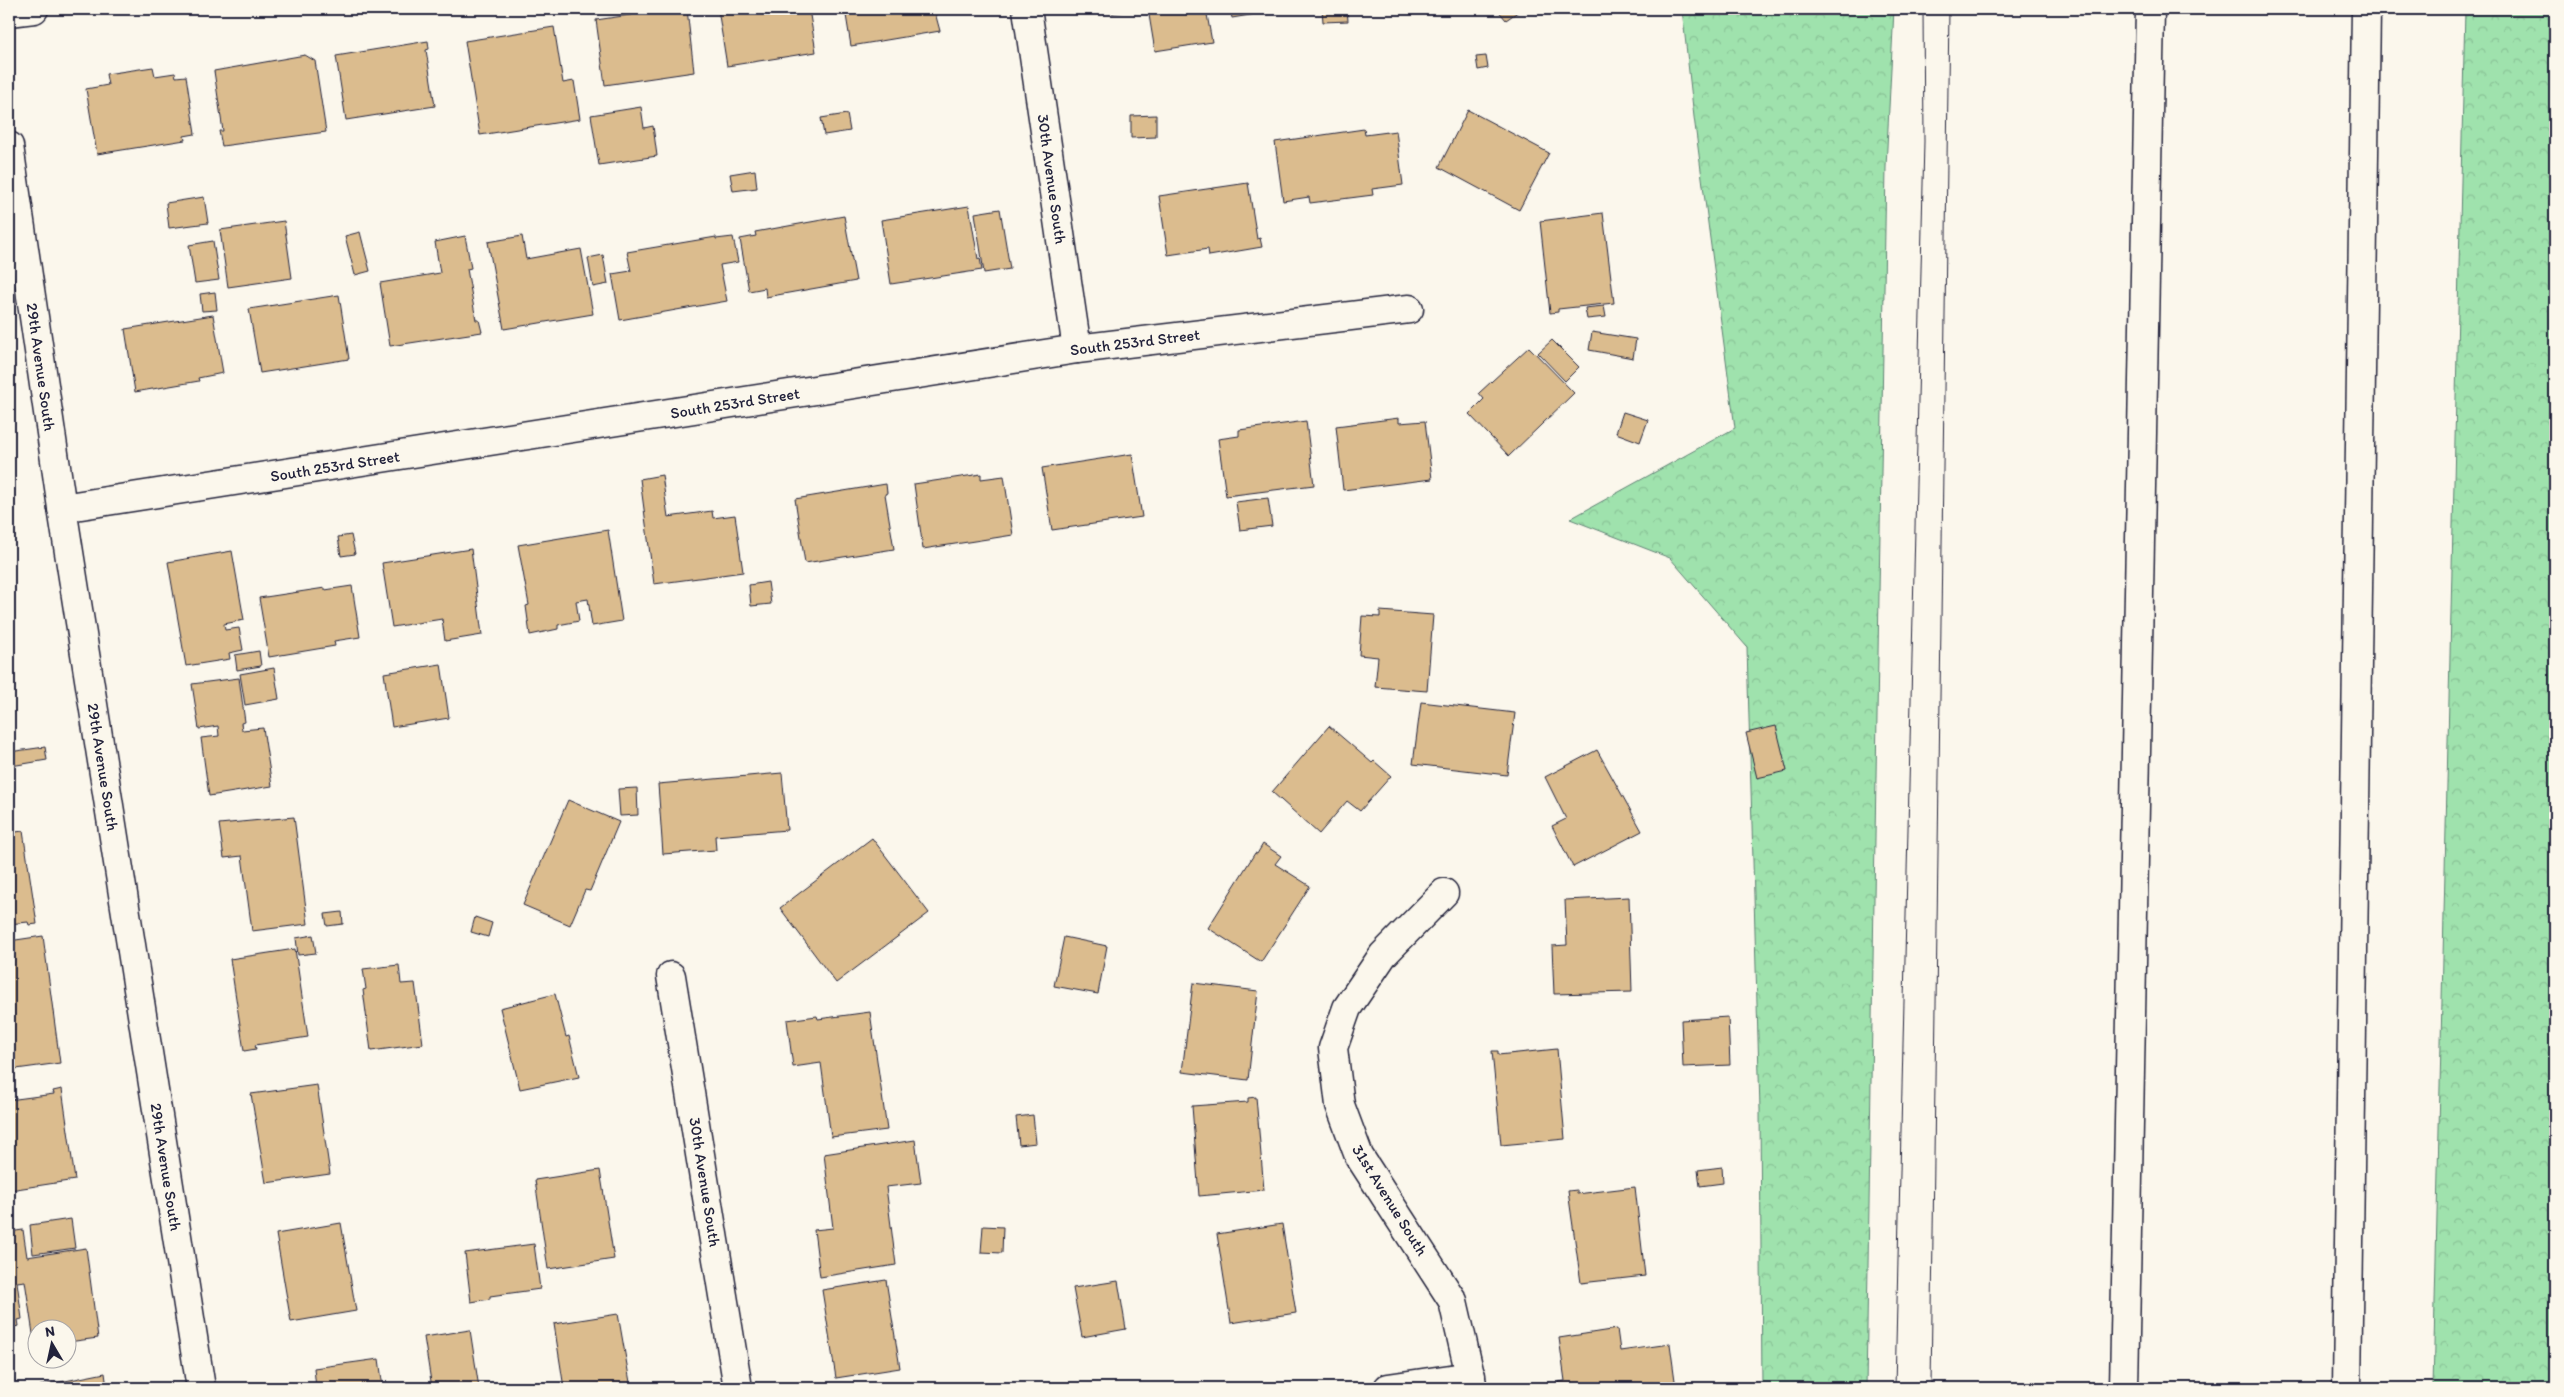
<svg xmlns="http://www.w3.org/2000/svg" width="2564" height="1397" font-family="Itim,sans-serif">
<defs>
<pattern id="forest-crowns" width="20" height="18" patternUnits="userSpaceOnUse" patternTransform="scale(1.25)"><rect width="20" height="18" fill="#9fe2ad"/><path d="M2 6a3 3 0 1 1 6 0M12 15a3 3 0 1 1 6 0" fill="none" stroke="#89c296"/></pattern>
</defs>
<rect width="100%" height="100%" fill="#fbf7ec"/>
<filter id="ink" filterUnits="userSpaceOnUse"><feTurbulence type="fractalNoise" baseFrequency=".02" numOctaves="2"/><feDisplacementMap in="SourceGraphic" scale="10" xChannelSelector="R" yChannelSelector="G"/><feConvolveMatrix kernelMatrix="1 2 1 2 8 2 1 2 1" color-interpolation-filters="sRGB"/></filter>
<g filter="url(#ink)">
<!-- forest -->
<g fill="url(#forest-crowns)" stroke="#608274">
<path d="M1682,9H1894L1886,167L1866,1388H1762L1760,1110L1747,647L1670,558L1570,519L1735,428L1694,117Z"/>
<path d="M2465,9H2555V1388H2433Z"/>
</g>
<!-- building -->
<g fill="#dbbc8e" stroke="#22223b">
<path d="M670,9H687L694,72L605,85L596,20Z"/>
<path d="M718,9H809L816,52L727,66Z"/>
<path d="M845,9H934L940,31L851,46Z"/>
<path d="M1112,9H1142L1112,13Z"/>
<path d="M1148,9H1206L1212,42L1155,51Z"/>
<path d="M1230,9H1261L1262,13L1232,18Z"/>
<path d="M1322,9H1347L1348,21L1323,22Z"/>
<path d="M1497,9H1522L1506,20Z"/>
<path d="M554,27L563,83L574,81L580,119L480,135L465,41Z"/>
<path d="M428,41L429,49L426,50L435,106L346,120L336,56Z"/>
<path d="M305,55L315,61L326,132L222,146L219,131H223L214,71Z"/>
<path d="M1486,56L1488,68L1478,70L1476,57Z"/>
<path d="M153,67L155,76L175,73L176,77L186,76L195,134L184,136L185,140L97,154L86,89L108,85L106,74Z"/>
<path d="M641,107L644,128L653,126L657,156L599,165L591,115Z"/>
<path d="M1468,110L1549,153L1519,210L1439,167Z"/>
<path d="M847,114L850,131L824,135L821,118Z"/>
<path d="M1156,115V137L1131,138V116Z"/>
<path d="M1364,129L1365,135L1396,131L1403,185L1372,189L1373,195L1310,203L1309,197L1283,201L1275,142Z"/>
<path d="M755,170L757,188L733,191L730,174Z"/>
<path d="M1248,183L1257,239L1260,238L1262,247L1209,256L1208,249L1168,255L1159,196Z"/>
<path d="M204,197L208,223L169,228L166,203Z"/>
<path d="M969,206L978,259L980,258L982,270L891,284L881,220Z"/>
<path d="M1000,209L1010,269L984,273L975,213Z"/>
<path d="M1603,213L1614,303L1558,309V312L1550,313L1540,221Z"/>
<path d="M844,216L856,281L766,297L765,288L749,291L740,239L756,236L755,232Z"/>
<path d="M284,221L292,278L228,287L220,230Z"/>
<path d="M360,232L370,271L355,275L345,236Z"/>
<path d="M465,236L471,268L467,269L476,320H479L482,332L390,346L380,283L440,273L435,242Z"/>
<path d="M522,236L526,259L581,249L593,314L504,329L488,242Z"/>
<path d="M716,237V239L733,237L738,262L720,265L727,301L620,320L612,274L631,271L627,252Z"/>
<path d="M213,241L219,280L195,283L189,245Z"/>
<path d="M603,255L608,284L593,287L588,258Z"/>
<path d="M215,292L217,310L202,311L200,294Z"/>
<path d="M339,295L349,359L260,373L249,309Z"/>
<path d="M1604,306L1606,317L1587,319L1585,308Z"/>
<path d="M213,315L223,373L198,378L199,381L135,392L125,329Z"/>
<path d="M1592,332L1636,339L1633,358L1589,350Z"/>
<path d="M1552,340L1579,367L1565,381L1538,353Z"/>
<path d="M1529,347L1574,393L1509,456L1469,414L1484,399L1479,393Z"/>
<path d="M1623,412L1648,420L1640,442L1616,433Z"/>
<path d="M1399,418V423L1425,421L1432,479L1343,490L1336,426Z"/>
<path d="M1306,421L1314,485L1226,496L1218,439L1239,436V430Z"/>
<path d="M1132,454L1142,517L1052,530L1042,468Z"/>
<path d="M981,474V479L1004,476L1013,535L923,549L914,484Z"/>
<path d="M662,475L668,517L712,511L713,518L735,515L743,572L654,584L640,479Z"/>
<path d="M886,484L887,493L885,494L894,549L805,563L795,499Z"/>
<path d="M1268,498L1272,526L1240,530L1236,502Z"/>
<path d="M608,530L622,621L592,626L588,599L576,601L579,621L558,625V629L530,635L526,606L529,605L518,545Z"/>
<path d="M351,535L355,554L341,556L338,537Z"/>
<path d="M471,549L482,635L445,641L442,619L392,627L382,563Z"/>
<path d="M232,551L244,620L224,624L225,630L239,628L243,650L229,653L230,659L186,666L168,562Z"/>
<path d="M768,582L771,604L751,606L749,585Z"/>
<path d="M352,586L360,637L334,641L335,646L269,657L259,598L325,588V590Z"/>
<path d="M1380,611L1433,615L1427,691L1375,687L1378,657L1359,655L1362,616L1380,617Z"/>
<path d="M259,651L261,666L237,670L235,655Z"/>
<path d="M441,664L449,718L392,727L384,673Z"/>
<path d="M274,668L279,699L245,705L240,674Z"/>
<path d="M239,678L245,722L241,723L242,730L263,728L272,786L209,796L201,738L219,736L218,726L199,729L192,684Z"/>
<path d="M1421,702L1515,713L1507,775L1413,764Z"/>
<path d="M1329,726L1372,763L1374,761L1391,776L1360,811L1347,801L1319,834L1272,792Z"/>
<path d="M1776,726L1787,771L1757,778L1746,733Z"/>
<path d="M45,747L47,760L11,766L9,752Z"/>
<path d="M1597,750L1642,831L1573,867L1552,826L1566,819L1545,777Z"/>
<path d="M782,773L787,830L715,836L716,850L663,854L658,784Z"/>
<path d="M637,788L638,815L620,816L618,789Z"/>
<path d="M568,800L619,822L590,891L585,890L570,925L523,905Z"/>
<path d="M294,817L308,924L252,931L242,856L224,858L219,824Z"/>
<path d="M23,831L37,924L29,925L28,922L9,924V833Z"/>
<path d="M872,838L929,913L836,983L780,908Z"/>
<path d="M1263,844L1281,856L1275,864L1310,886L1261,962L1208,928L1255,853L1257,854Z"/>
<path d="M1629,897L1632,992L1554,994L1552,946L1567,945L1565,900Z"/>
<path d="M342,912L343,924L327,926L325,914Z"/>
<path d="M475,917L492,923L488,937L471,932Z"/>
<path d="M313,935L316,953L298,955L296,938Z"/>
<path d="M43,936L60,1063L9,1070V941Z"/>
<path d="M1064,937L1107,946L1098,994L1054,986Z"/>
<path d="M295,949L308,1037L255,1045L256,1049L244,1051L230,959Z"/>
<path d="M399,965L401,984L415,983L423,1044L371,1051L363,990L366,989L363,969Z"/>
<path d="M1193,983L1258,991L1248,1080L1182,1072Z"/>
<path d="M555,994L566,1037L569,1036L579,1077L520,1089L500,1008Z"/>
<path d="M870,1012L887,1130L831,1137L821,1063L793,1067L787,1020L817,1016L818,1019Z"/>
<path d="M1728,1017L1730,1065L1683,1067L1681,1020Z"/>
<path d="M1557,1049L1565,1139L1501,1145L1492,1051H1498V1055Z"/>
<path d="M317,1085L330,1174L266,1183L251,1094Z"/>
<path d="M62,1089L75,1180L10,1190L9,1100L54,1094L53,1091Z"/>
<path d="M1256,1097L1264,1190L1199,1196L1192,1106L1248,1102V1098Z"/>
<path d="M1033,1115L1036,1143L1019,1145L1016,1117Z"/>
<path d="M915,1140L921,1183L886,1187L896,1265L820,1277L814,1230L833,1228L824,1154Z"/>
<path d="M1722,1167L1723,1183L1700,1186L1698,1170Z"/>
<path d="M600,1170L614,1259L548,1269L535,1180Z"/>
<path d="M1635,1187L1645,1276L1581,1283L1568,1191L1577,1190V1194Z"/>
<path d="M71,1219L75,1248L33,1254L30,1225Z"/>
<path d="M341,1223L356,1311L291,1322L276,1234Z"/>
<path d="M1282,1224L1296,1313L1231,1323L1217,1234Z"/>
<path d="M983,1226L1003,1227L1002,1253L981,1252Z"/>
<path d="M23,1230L27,1257L86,1248L98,1338L68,1342V1330H38V1347H35L25,1281L17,1282L22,1319L18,1320L19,1326L9,1328V1232Z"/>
<path d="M534,1244L540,1289L490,1296V1299L471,1302L465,1253Z"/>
<path d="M886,1280L900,1368L836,1378L822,1290Z"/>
<path d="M1118,1281L1126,1329L1082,1337L1073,1288Z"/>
<path d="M618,1314L631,1388H564L554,1324Z"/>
<path d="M1617,1329L1620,1351L1670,1344L1676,1388H1559L1558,1382L1565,1381L1559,1338Z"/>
<path d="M470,1330L479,1388H432L424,1337Z"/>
<path d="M379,1359L383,1388H316L314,1368Z"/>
<path d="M105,1373L107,1388H40V1386Z"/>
</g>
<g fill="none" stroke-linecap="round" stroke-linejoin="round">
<defs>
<g id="minor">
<path d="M1027,9L1077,349"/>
<path d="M9,12L34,9"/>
<path d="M9,146L62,508L201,1388"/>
<path d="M62,508L1077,349L1409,309"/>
<path d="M1444,893L1383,955L1347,1008L1333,1048L1340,1105L1359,1156L1453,1301L1473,1388"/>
<path d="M671,976L738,1388"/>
<path d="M1388,1388L1471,1376"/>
</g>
<g id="motorway">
<path d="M2124,1388L2150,9"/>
<path d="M2347,1388L2366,9"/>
</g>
</defs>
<!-- minor casing -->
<use href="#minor" stroke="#22223b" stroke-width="31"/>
<!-- motorway casing -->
<use href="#motorway" stroke="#22223b" stroke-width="31"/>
<!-- minor -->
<use href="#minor" stroke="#fbf7ec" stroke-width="28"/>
<!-- motorway -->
<use href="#motorway" stroke="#fbf7ec" stroke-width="28"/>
<!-- tram -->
<g stroke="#22223b" stroke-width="1">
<path d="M1895,1388L1924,141L1923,9"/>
<path d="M1931,1388L1949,9"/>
</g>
</g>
</g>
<g text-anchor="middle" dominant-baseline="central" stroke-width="5" stroke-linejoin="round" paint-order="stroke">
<!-- street labels -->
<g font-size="16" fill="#22223b" stroke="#fbf7ec">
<text transform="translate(1052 179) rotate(82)">30th Avenue South</text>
<text transform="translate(1135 342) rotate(-7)">South 253rd Street</text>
<text transform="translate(41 367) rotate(82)">29th Avenue South</text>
<text transform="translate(735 403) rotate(-9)">South 253rd Street</text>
<text transform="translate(335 466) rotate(-9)">South 253rd Street</text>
<text transform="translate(103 767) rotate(81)">29th Avenue South</text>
<text transform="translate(166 1167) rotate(81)">29th Avenue South</text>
<text transform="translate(705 1182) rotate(81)">30th Avenue South</text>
<text transform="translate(1390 1200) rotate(58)">31st Avenue South</text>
</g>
</g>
<!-- margin -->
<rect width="2564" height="1397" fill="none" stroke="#fbf7ec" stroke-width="30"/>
<rect x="15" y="15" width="2534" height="1367" fill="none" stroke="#22223b" stroke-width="2" filter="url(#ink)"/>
<!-- north arrow -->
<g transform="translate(52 1344) rotate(351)"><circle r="24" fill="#fbf7ec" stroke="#a4a2a5"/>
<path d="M0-4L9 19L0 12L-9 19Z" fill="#22223b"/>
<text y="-8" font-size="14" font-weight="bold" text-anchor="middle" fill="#22223b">N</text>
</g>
</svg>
